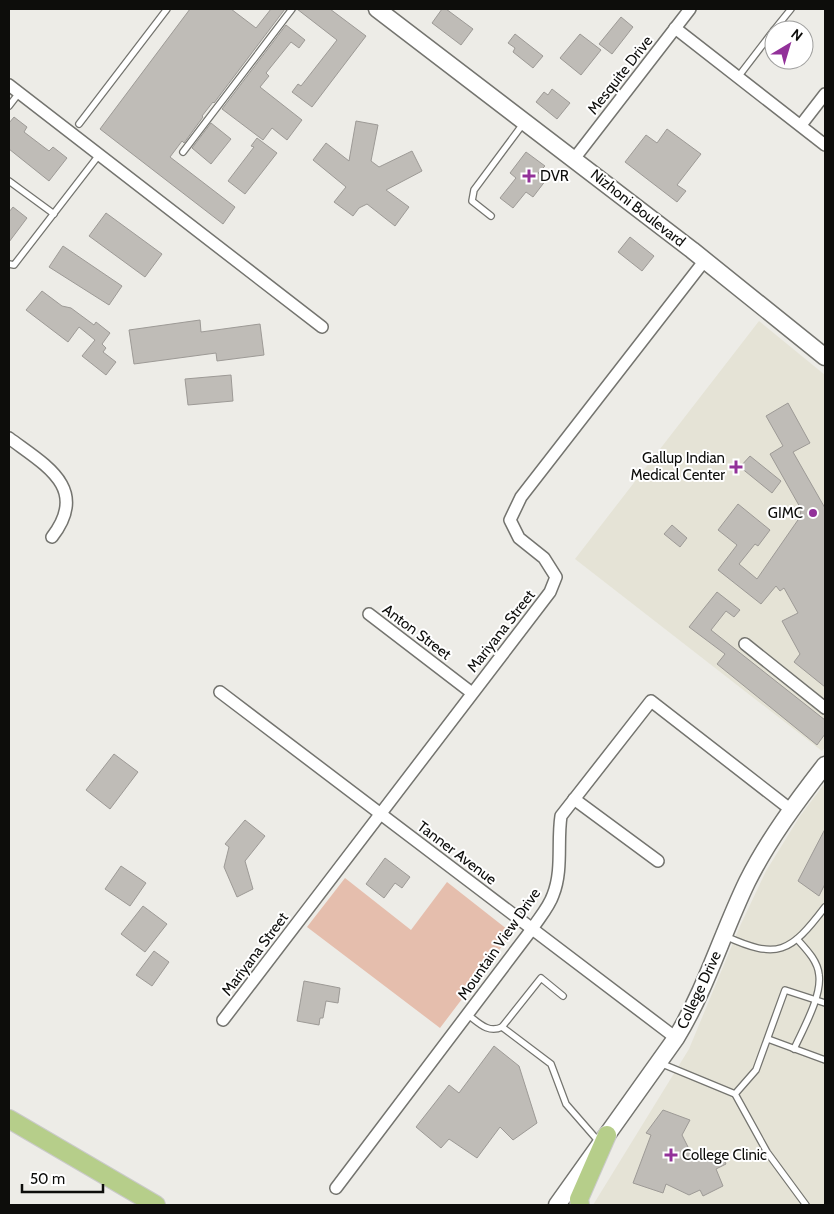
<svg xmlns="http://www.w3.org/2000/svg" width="834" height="1214" font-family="Cabin,sans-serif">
<rect width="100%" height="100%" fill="#edece7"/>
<!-- built -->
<g fill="#e5e3d6">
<path d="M759,321L825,375V747L822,751L575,559Z"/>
<path d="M825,783V1205H593L689,1049L740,926L766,871L800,816Z"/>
</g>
<!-- green -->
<path fill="#e5bead" d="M345,878L411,930L447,882L512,933L440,1028L307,927Z"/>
<!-- building -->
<g fill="#bfbcb7" stroke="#9d9a96">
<path d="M190,9H231L256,28L271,9H285L214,103L213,102L202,116L203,117L184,143L182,141L170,157L235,207L223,224L100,129Z"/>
<path d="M297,9H330L366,36L312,107L292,92L298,84L301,86L337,40Z"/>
<path d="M442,9H446L473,29L461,45L432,23Z"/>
<path d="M621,17L633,27L612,54L599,44Z"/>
<path d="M286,25L305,40L299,48L291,42L266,73L269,76L260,87L302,120L287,140L272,128L263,140L222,109Z"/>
<path d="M515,34L543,56L533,68L513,52L515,48L508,43Z"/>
<path d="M580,34L601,50L581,75L560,58Z"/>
<path d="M552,89L570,103L557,119L536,102L544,92L548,95Z"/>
<path d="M14,117L27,127L24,132L49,151L53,147L67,158L49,181L9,149V123Z"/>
<path d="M356,121L378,125L371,161L379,167L412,151L422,171L386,190L409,207L395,226L367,204L359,208L353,216L334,202L346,187L313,160L326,143L349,161Z"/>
<path d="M211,123L231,139L211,164L192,148Z"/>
<path d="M667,129L701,154L677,185L686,191L677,202L625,162L646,135L657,143Z"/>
<path d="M257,138L277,153L245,194L228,181L254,147L251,146Z"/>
<path d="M526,152L545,166L538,173L546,180L533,197L526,192L513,208L500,198L516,178L510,173Z"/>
<path d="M13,207L27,218L9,242V212Z"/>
<path d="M106,213L162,254L145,277L89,236Z"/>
<path d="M630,237L654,256L642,271L618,252Z"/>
<path d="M63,246L122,286L109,305L49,267Z"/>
<path d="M42,291L62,306L71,308L94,325L96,322L110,333L102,344L106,348L103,352L116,362L106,375L82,356L95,340L79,327L68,342L26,310Z"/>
<path d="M200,320L201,332L260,324L264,355L217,361L216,353L134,364L129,330Z"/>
<path d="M231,375L233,401L188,405L185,379Z"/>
<path d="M788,403L810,443L793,452L825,508V687L794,662L800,654L782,621L798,613L784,588L780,591L776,586L761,604L718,570L737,545L718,530L738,504L770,530L758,546L755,544L739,564L757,579L800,517L801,509L770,454L783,446L766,416Z"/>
<path d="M750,456L781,481L772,493L740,467Z"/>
<path d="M672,525L687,538L680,547L664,534Z"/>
<path d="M717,592L740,610L734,617L726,611L711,630L825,720V734L817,745L717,664L725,654L689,627Z"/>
<path d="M114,754L138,772L110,809L86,790Z"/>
<path d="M245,820L265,836L245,861L253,889L237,897L224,867L229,847L225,844Z"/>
<path d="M825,829V884L819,896L798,881Z"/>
<path d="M385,858L410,877L402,888L395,883L384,898L366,884Z"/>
<path d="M121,866L146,883L130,906L105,889Z"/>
<path d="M143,906L167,924L145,952L121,934Z"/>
<path d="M154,951L169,962L152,986L136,975Z"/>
<path d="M304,981L340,988L338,1003L326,1001L323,1018H320L319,1025L297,1021Z"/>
<path d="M494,1046L519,1066L537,1123L513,1140L500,1127L477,1158L449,1139L441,1148L416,1127L449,1085L459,1093Z"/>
<path d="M663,1110L690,1120L682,1135L690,1151L707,1157L720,1152L726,1164L716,1169L723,1186L703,1196L700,1190L689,1195L666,1184L663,1193L633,1183L651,1135L646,1133Z"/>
</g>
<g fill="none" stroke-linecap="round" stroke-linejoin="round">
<defs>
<g id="lane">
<path d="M774,30L791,9"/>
<path d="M738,77L774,30"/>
<path d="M9,106L19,93"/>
<path d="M79,124L167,9"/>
<path d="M183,152L292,9"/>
<path d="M9,181L54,214"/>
<path d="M491,216L472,201L474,190L523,124"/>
<path d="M9,264L14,265L99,155"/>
<path d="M725,936C778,960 790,953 825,907"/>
<path d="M467,1014C478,1022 488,1034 502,1027L541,978L563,996"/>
<path d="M502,1027L551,1064L566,1104L600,1143"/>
<path d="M768,1039L825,1060"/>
<path d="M794,1049C803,1029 822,996 819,975C818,961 806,949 797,939"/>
<path d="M660,1063L735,1094L767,1152L806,1205"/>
<path d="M735,1094L756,1070L785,990L825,1003"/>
</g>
<g id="street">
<path d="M675,28L825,145"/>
<path d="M9,85L322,327"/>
<path d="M801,125L825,94"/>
<path d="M574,159L690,9"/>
<path d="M9,438C45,465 90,488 52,537"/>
<path d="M369,614L472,693"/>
<path d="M745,644L825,708"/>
<path d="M220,692L676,1038"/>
<path d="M574,799L658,861"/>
<path d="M223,1020L550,592L556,577L544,558L519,538L510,520L521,497L705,260"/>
<path d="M336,1188L532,929C539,918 549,907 553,895C563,870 557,842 561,816L651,701L790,809"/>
</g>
<g id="secondary">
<path d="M377,9L692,250L825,357"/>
<path d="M557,1205L676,1038C706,989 722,934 747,882C768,840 797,801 825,765"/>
</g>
<g id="primary">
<path d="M9,1119L156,1205"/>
<path d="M580,1205L579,1199L607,1135"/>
</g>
</defs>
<!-- lane casing -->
<use href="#lane" stroke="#74746f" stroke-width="8"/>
<!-- street casing -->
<use href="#street" stroke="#74746f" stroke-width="14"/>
<!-- secondary casing -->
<use href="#secondary" stroke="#74746f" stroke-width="19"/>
<!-- primary casing -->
<use href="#primary" stroke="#cacac9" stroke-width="20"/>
<!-- lane -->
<use href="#lane" stroke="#fff" stroke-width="5.5"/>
<!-- street -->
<use href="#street" stroke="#fff" stroke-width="11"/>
<!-- secondary -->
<use href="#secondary" stroke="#fff" stroke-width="16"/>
<!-- primary -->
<use href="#primary" stroke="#b6ce8a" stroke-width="18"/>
</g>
<!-- markers -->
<g fill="#923199" stroke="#fff" stroke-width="2">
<path d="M526.5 168.5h5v5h5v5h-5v5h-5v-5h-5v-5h5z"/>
<path d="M733.5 459.5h5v5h5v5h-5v5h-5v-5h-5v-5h5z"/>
<circle cx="813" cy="513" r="5"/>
<path d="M668.5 1147.5h5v5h5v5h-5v5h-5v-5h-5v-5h5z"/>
</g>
<g text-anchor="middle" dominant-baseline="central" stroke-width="4" stroke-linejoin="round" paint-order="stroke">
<!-- street labels -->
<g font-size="15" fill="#0d0d0b" stroke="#fff">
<text transform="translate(620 75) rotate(-52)">Mesquite Drive</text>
<text transform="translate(638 208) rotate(38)">Nizhoni Boulevard</text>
<text transform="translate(501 631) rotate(-52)">Mariyana Street</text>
<text transform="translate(417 632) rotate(37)">Anton Street</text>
<text transform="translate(457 853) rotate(37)">Tanner Avenue</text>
<text transform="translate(499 944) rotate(-55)">Mountain View Drive</text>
<text transform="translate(255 954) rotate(-53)">Mariyana Street</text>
<text transform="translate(699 990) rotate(-65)">College Drive</text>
</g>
<!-- poi labels -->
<g font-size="15" fill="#0d0d0b" stroke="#fff" text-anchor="start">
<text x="540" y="176">DVR</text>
<text x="725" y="458" text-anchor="end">Gallup Indian<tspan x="725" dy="17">Medical Center</tspan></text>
<text x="803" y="513" text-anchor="end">GIMC</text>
<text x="682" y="1155">College Clinic</text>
</g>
</g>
<!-- border -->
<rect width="834" height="1214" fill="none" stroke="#0d0d0b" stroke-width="20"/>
<!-- north arrow -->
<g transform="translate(789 45) rotate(38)"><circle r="24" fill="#ffffff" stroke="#9e9e9d"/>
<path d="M0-4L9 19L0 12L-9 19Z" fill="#923199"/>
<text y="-8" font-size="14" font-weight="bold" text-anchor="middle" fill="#0d0d0b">N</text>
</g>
<!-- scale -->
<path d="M22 1184v8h81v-8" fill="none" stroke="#0d0d0b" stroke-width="2.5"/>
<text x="30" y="1184" font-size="15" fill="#0d0d0b" stroke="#ffffff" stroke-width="4" paint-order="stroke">50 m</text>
</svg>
